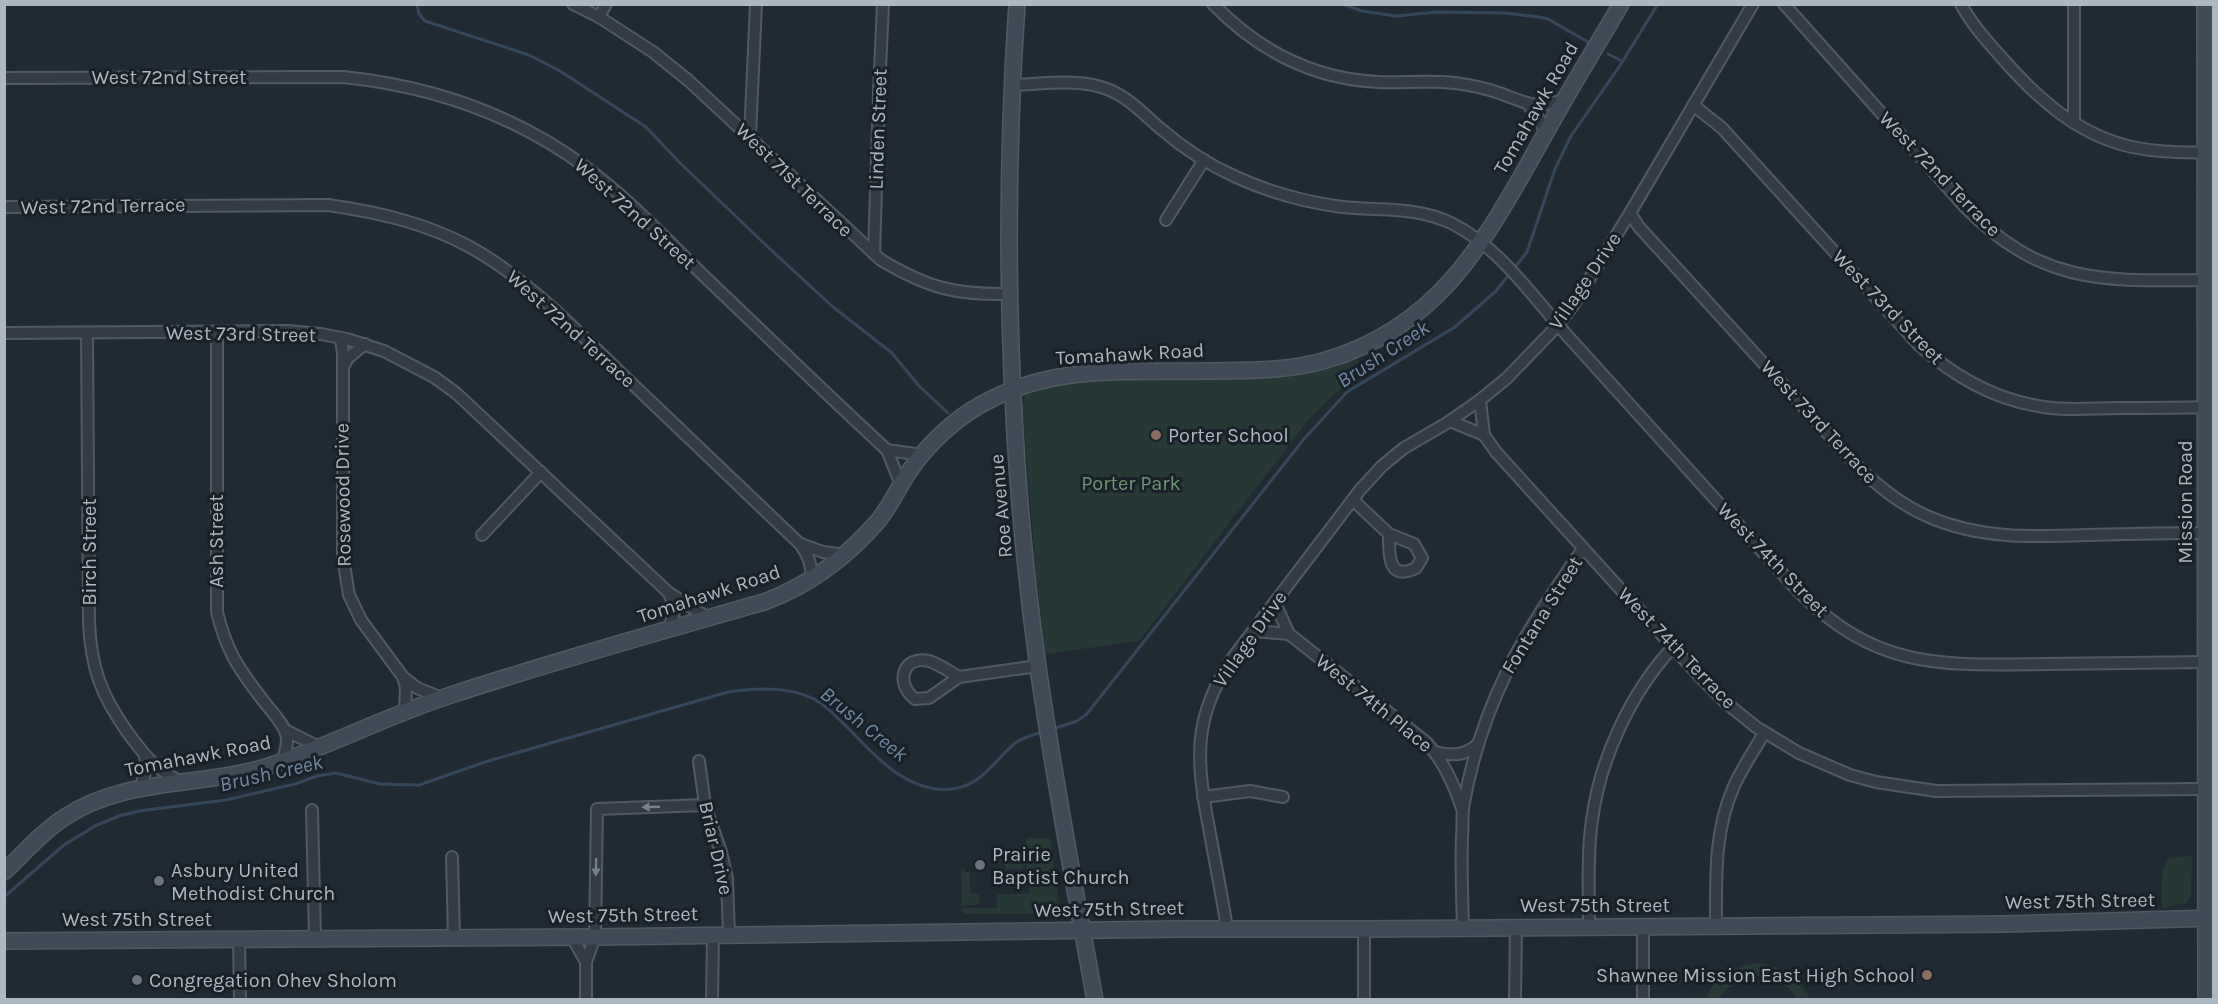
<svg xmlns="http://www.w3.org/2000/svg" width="2218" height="1004" font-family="Karla,sans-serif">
<rect width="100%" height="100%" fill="#202a33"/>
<!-- green -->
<g fill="#253836">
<path d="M1357,358L1366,371L1339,390L1308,420L1139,641L1045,654L1037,582L1022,406L1026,392L1083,379L1279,376L1323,369Z"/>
<path d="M1026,838H1050L1059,902L1058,909L1048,914H963L961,908H997V894H1030V873L1026,872Z"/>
<path d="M1005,848H1024L1023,869H1005Z"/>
<path d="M2192,855L2191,895L2186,903L2162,908V876L2167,859Z"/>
<path d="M961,869H965V872H970V894H979V905H962Z"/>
<path d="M1756,963C1782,966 1799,976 1810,999H1797C1778,966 1739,971 1718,999H1706C1713,977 1735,966 1756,963Z"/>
</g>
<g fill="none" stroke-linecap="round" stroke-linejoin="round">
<!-- stream -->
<g stroke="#34475a" stroke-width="3">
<path d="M417,4L419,14L425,21L529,55L560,71L646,127L679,162L769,248L833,307L892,353L919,386L948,413"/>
<path d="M1342,4L1362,11L1396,16L1437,12L1505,13L1539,17L1548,19L1588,42"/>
<path d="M1608,54L1622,61"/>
<path d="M1052,729L1075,722L1086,715L1304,439L1347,392L1455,327L1496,291L1527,252L1555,169L1571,136L1619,67L1658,4"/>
<path d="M4,897L64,845L95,826L119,816L139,811L226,800L295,784L317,776L336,773L380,784L419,785L485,762L728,692C756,688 788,686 814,699C829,707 840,721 852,732C877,759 911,794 952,789C981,786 993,762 1014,744C1022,737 1033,735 1043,732"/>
</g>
<defs>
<g id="street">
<path d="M573,4L599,17L653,52L689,81L881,260C928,288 955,295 1010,294"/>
<path d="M1213,4C1258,50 1312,79 1378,82C1403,83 1429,80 1455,83C1470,85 1485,88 1499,93C1512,97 1524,104 1538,105C1547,105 1556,102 1565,100"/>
<path d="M1784,4L1966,208C2043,285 2103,281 2205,280"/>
<path d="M1961,4C1972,25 1987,41 2002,58C2038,99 2078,135 2132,147C2160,153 2185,152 2214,153"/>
<path d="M2074,4V123"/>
<path d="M599,17L606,4"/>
<path d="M4,78L343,77C431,86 513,114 584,166C628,198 666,239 705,277C766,335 825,393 887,450L901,485"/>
<path d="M1013,85C1041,84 1074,79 1101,87C1126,94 1142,113 1161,129C1183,148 1209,165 1236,177C1267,191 1301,201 1335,206C1375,212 1413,205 1451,223C1502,248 1536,302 1574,343C1649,426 1724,509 1799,592C1879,671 1942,665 2047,664C2100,663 2153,663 2206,662"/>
<path d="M1527,103L1539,119L1546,133"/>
<path d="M1693,105L1722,128L1918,344C1954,377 1995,400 2044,407C2068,411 2094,408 2118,408C2147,408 2177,408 2206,407"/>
<path d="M750,136L756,4"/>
<path d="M4,207L328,205C377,212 426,223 470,247C529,280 575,329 623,375C682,431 741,488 800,544C809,555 812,566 812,580"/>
<path d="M1630,213L1639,227L1861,470C1882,489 1903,506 1929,517C1980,539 2032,537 2087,535C2126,534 2166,533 2206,533"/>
<path d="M1166,220L1204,160"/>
<path d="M874,254L879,92L883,4"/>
<path d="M217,332V612C226,650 238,668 262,699C269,709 283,722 286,734C289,743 285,753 282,762"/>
<path d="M4,333L288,331L321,334L347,339L384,351L434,377L456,393L669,593L708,618"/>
<path d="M87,333L89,622C91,668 101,695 128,733C145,756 155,769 181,782"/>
<path d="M341,338L343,354V558L349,595L361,620L403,677L417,688L442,698"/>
<path d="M343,367L348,358L365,344"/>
<path d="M1480,400L1484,435L1496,452L1702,679L1725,702L1756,727L1799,753L1850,775L1876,782L1936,791L2207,789"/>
<path d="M1450,421L1484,435"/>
<path d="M887,450L922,455"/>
<path d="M1354,501L1389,534L1414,544L1422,558L1416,568C1387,582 1389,553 1389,534"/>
<path d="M482,535L541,472"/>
<path d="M801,544L823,552L845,555"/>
<path d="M1275,603L1289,634L1426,742C1445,763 1454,785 1463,811"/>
<path d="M669,629L675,609L669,593"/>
<path d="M1254,631L1289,634"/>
<path d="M403,677L406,687L405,712"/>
<path d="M959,677C950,672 939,664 929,661C902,655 895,684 915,699L929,698L959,677L1038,666"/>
<path d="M285,730L321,748"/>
<path d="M1435,752C1452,756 1465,756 1478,744"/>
<path d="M699,761L705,805L721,852L727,878L729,935"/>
<path d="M141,788L146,768L145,756"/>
<path d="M1203,797L1250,791L1283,797"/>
<path d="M312,810L315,939"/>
<path d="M452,857L454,937"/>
<path d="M1716,925C1716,877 1714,831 1734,786C1742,768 1754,751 1764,733"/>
<path d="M1589,926C1589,891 1587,855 1592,820C1600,759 1630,694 1672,648"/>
<path d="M1643,926V1000"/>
<path d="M1463,927C1462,897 1461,866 1462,836C1463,827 1462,817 1463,808C1481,704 1523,633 1583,549"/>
<path d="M1227,929C1222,895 1215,862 1209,828C1196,760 1192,716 1234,656L1360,490L1382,466L1404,448L1447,423L1480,400L1507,378L1558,325L1574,304L1630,213L1753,4"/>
<path d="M572,937L586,962"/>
<path d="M239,939L240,1000"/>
<path d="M586,1000V962L595,937L597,809L705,805"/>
<path d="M712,1000L713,935"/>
<path d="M1364,1000V929"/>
<path d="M1515,1000L1516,927"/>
</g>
<g id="secondary">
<path d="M1017,4C1002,222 1008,452 1038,667C1054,779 1075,889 1095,1000"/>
<path d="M2205,4L2206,1000"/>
<path d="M4,872C24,853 42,832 65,817C129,775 209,788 278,763C337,742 392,714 451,695C554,661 660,632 764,602C810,585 846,558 878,521C890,506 898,489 908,473C926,446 953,420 982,404C1053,364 1124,373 1203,371C1244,370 1286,372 1326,360C1443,326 1488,235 1544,136C1568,92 1595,49 1621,4"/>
<path d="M4,941L595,937L1180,929H1364L2006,924L2214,918"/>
</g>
</defs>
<!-- street casing -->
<use href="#street" stroke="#505a62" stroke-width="14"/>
<!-- secondary casing -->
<use href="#secondary" stroke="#505a62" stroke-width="18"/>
<!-- street -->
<use href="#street" stroke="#333c44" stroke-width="10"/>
<!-- secondary -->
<use href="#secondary" stroke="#414b57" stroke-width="15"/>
</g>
<!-- one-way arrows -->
<defs><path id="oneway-solid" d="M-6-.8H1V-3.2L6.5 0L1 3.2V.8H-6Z" transform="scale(1.5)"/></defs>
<g fill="#768089">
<use href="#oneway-solid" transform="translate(651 807) rotate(178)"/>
<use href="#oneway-solid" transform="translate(596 867) rotate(91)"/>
</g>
<!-- markers -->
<g fill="#8d6e63" stroke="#192128" stroke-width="2">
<circle cx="1156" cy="435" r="6"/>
<circle cx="1927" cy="975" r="6"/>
</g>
<g fill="#6b7280" stroke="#192128" stroke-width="2">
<circle cx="980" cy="865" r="6"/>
<circle cx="159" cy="881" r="6"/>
<circle cx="137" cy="980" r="6"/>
</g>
<g text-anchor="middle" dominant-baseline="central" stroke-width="6" stroke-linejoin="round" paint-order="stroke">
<!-- street labels -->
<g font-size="20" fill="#adb7c1" stroke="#192128">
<text x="169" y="77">West 72nd Street</text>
<text transform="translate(1536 108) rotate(-60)">Tomahawk Road</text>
<text transform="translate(878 129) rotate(-88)">Linden Street</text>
<text transform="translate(1940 174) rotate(46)">West 72nd Terrace</text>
<text transform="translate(794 180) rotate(44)">West 71st Terrace</text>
<text transform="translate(103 206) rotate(-1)">West 72nd Terrace</text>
<text transform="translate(635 214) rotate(42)">West 72nd Street</text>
<text transform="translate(1585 281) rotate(-56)">Village Drive</text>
<text transform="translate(1888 307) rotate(46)">West 73rd Street</text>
<text transform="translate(571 329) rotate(42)">West 72nd Terrace</text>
<text transform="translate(241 334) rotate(1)">West 73rd Street</text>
<text transform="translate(1130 354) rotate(-3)">Tomahawk Road</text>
<text transform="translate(1819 422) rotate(47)">West 73rd Terrace</text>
<text transform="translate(343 495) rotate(-91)">Rosewood Drive</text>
<text transform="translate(2185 502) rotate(-90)">Mission Road</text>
<text transform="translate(1001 506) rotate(-95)">Roe Avenue</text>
<text transform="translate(216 541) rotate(-90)">Ash Street</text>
<text transform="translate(89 552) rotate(-90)">Birch Street</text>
<text transform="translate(1773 560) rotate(46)">West 74th Street</text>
<text transform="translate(709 594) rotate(-18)">Tomahawk Road</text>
<text transform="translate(1542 615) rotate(-58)">Fontana Street</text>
<text transform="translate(1250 639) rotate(-55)">Village Drive</text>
<text transform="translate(1677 648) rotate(46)">West 74th Terrace</text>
<text transform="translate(1374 703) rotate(39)">West 74th Place</text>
<text transform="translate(198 756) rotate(-11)">Tomahawk Road</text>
<text transform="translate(716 848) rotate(77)">Briar Drive</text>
<text transform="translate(2080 901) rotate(-1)">West 75th Street</text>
<text x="1595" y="905">West 75th Street</text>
<text transform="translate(1109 909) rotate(-1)">West 75th Street</text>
<text transform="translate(623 915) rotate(-1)">West 75th Street</text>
<text x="137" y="919">West 75th Street</text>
</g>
<!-- poi labels -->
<g font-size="20" fill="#adb7c1" stroke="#192128" text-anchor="start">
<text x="1168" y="435">Porter School</text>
<text x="992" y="854">Prairie<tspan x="992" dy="23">Baptist Church</tspan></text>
<text x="171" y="870">Asbury United<tspan x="171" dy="23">Methodist Church</tspan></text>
<text x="1915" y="975" text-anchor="end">Shawnee Mission East High School</text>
<text x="149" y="980">Congregation Ohev Sholom</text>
</g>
<!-- park labels -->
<g font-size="20" fill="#6e9673" stroke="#192128">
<text x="1131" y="483">Porter Park</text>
</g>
<!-- water labels -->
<g font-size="21" font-style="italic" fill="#6f8aa4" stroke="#192128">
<text transform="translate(1383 354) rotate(-33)">Brush Creek</text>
<text transform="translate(864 724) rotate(39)">Brush Creek</text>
<text transform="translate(271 773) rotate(-13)">Brush Creek</text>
</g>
</g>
<!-- border -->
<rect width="2218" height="1004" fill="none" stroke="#adb7c1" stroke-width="12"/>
</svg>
